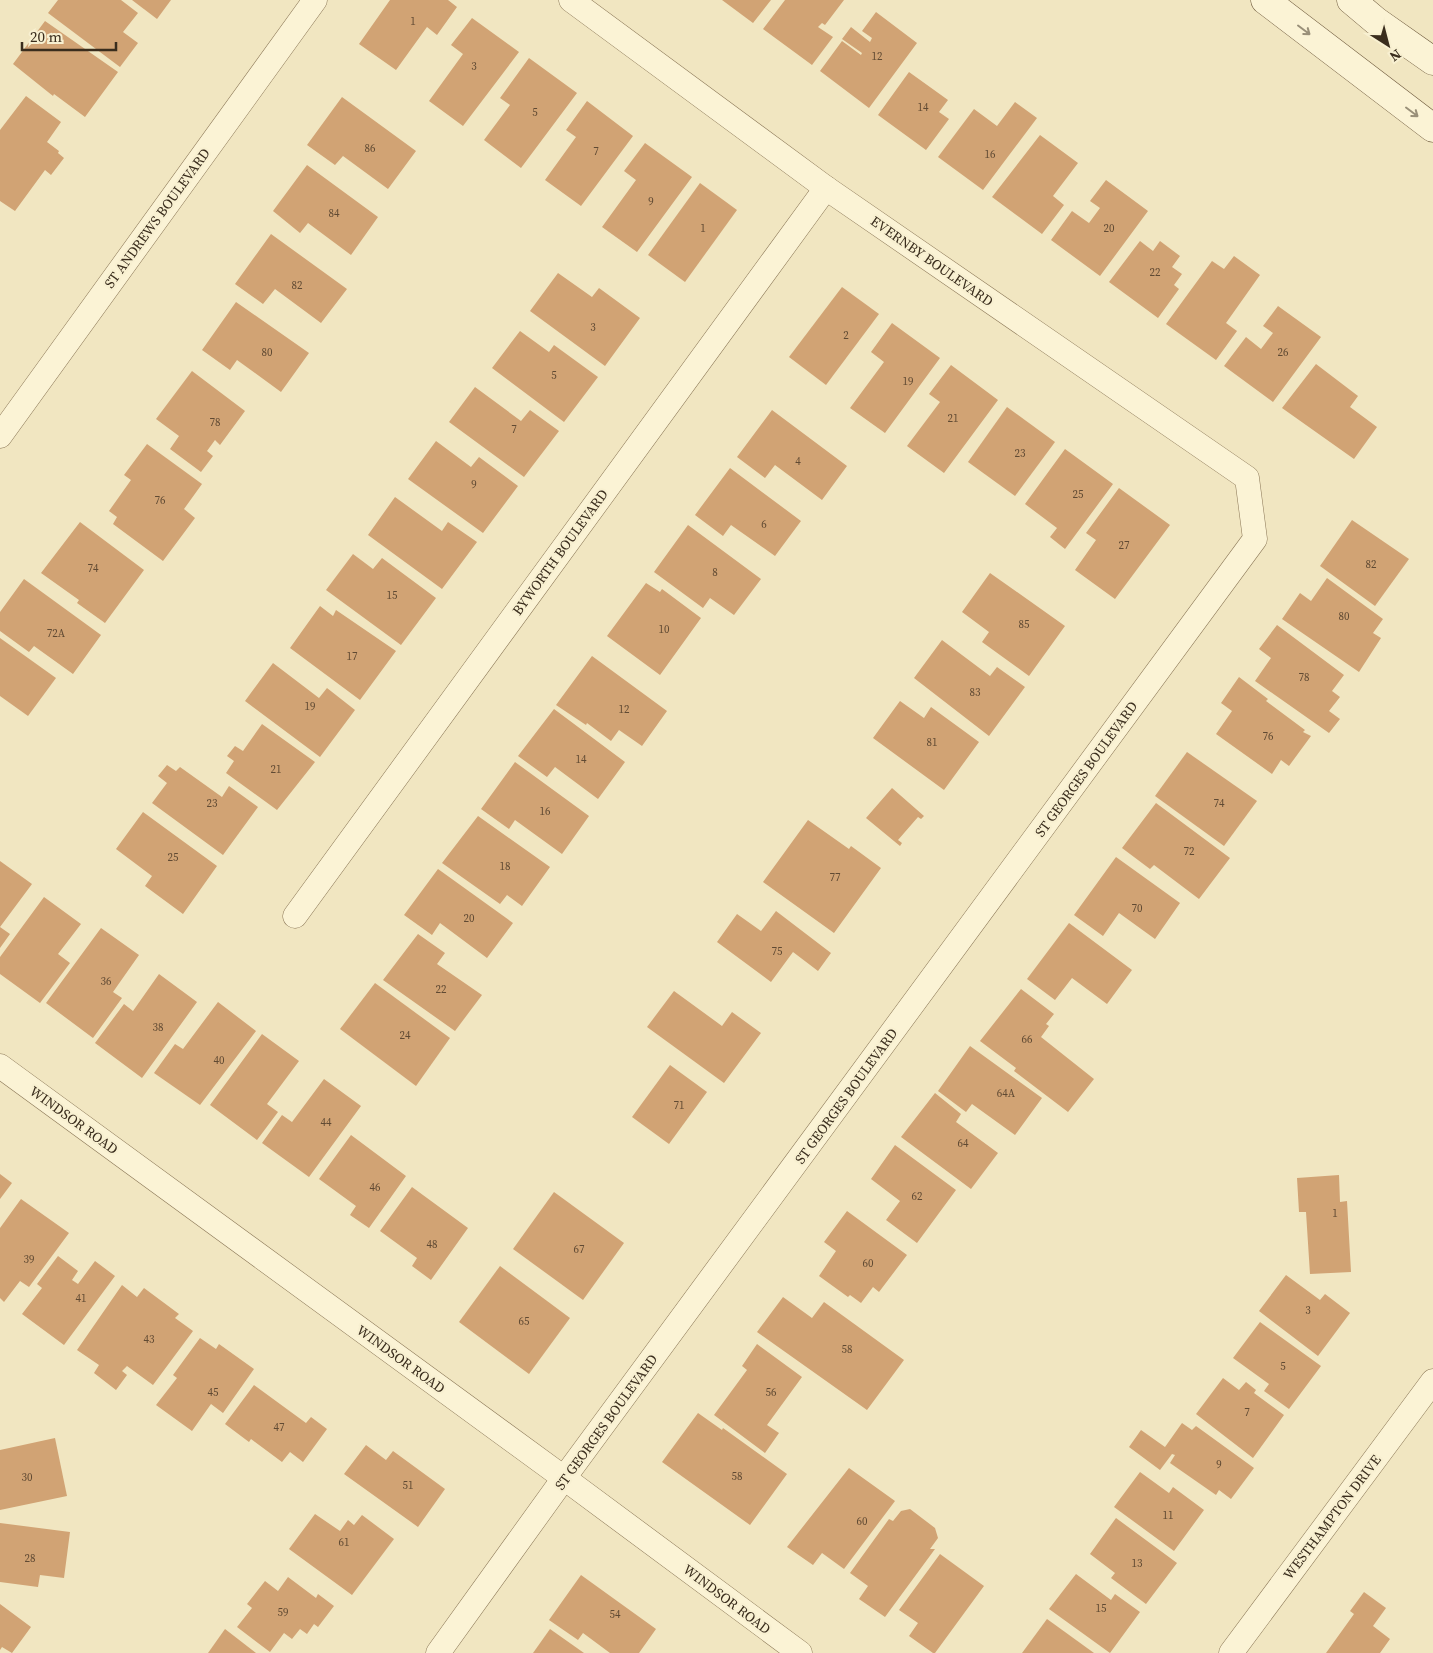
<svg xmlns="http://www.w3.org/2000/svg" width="1433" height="1653" font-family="'Source Serif 4',serif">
<rect width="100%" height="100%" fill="#f1e6c1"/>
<!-- building -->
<g fill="#d1a374">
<path d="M58,0H121L138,13L123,32L138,43L120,67L48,13Z"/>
<path d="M132,0H171L157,19Z"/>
<path d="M390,0H448L457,7L437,35L427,27L396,70L359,44Z"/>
<path d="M722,0H771L753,23Z"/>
<path d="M785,0H844L825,25L822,23L818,27L833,37L812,65L763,29Z"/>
<path d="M876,12L917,43L869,108L820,71L842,41L861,55L862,53L842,39L851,27L870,42L872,38L862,31Z"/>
<path d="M472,18L519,52L463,126L429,101L463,54L451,45Z"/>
<path d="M45,21L118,72L85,117L54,94L53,96L13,64Z"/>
<path d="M529,58L577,93L521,168L484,140L510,105L500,98Z"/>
<path d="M909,72L948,100L939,112L949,119L926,150L878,115Z"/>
<path d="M26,96L61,122L47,142L59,151L58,153L64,158L51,175L45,170L15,211L0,201V130Z"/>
<path d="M342,97L416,151L388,189L343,156L335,165L307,145Z"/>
<path d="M587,101L633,136L581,206L545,180L576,137L566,130Z"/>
<path d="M1015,102L1037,118L983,190L938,157L974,109L997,126Z"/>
<path d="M1040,135L1078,163L1053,196L1064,205L1042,234L992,197Z"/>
<path d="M645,143L692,177L637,252L602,227L636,180L624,171Z"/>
<path d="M307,165L378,217L351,255L308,223L300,233L273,211Z"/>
<path d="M1106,180L1148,211L1100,276L1051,240L1072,211L1089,223L1100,208L1090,201Z"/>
<path d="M700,183L737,210L685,282L648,255Z"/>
<path d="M271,234L347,289L321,323L275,289L263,304L235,284Z"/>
<path d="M1140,241L1153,251L1160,241L1180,256L1172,267L1182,274L1174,285L1179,289L1158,318L1109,282Z"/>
<path d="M1234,256L1260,275L1226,323L1237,331L1216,360L1166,324L1212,261L1224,269Z"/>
<path d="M558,273L592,297L599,288L640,318L605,366L530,311Z"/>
<path d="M842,287L879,314L826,385L789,357Z"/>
<path d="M236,302L309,353L281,392L237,360L230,370L202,350Z"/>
<path d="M1278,306L1321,337L1273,402L1224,366L1246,337L1261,349L1273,333L1263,326Z"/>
<path d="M892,323L940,358L885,433L850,408L884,362L871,352Z"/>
<path d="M520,331L549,352L554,345L598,377L564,422L492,368Z"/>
<path d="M1316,364L1358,396L1350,407L1377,427L1354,459L1282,408Z"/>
<path d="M951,365L998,400L944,473L907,446L940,402L929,394Z"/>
<path d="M192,371L245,411L220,445L215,440L207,451L213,456L201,472L170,449L179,436L156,419Z"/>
<path d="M475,387L521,421L530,410L559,431L524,477L449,422Z"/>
<path d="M1007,407L1055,442L1015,496L968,462Z"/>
<path d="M772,410L847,466L822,500L775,465L765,478L737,457Z"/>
<path d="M436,441L471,467L479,457L518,486L483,533L408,479Z"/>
<path d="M147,444L202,484L184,509L195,518L163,561L113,524L117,517L109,511L131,480L124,475Z"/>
<path d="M1065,449L1113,484L1065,549L1050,537L1057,528L1025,504Z"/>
<path d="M730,468L801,521L775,556L731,525L723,536L695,515Z"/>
<path d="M1119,488L1170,525L1115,599L1075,570L1096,540L1086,533Z"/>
<path d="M395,497L442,531L448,522L477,542L442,589L368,535Z"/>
<path d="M1352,520L1409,559L1375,606L1320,566Z"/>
<path d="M80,522L144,570L105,623L77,603L79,600L41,573Z"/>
<path d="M688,525L761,579L734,615L710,598L703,608L654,572Z"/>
<path d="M353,554L373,569L382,558L436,598L401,645L326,590Z"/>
<path d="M990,573L1065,626L1029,676L982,642L989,632L962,612Z"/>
<path d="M1327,578L1383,619L1373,633L1381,638L1359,672L1282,619L1300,593L1311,601Z"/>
<path d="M24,579L101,635L73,674L34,646L29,652L0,631V612Z"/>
<path d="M646,583L660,592L662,589L701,618L660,675L607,636Z"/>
<path d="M320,606L333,616L336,610L396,651L360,700L290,648Z"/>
<path d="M1277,625L1344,675L1332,691L1340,697L1329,711L1340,719L1329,733L1255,681L1271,658L1259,649Z"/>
<path d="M0,638L56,678L28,716L0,696Z"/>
<path d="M942,640L990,676L997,667L1025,687L989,736L914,678Z"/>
<path d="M592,656L667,711L642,746L619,730L611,741L587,723L586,725L556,705Z"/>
<path d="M273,663L319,698L327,688L355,710L320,757L245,701Z"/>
<path d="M1239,677L1268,699L1266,701L1305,730L1303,732L1311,736L1289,766L1281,760L1272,774L1216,734L1232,711L1221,703Z"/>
<path d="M900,701L924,718L931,707L979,742L944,790L873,738Z"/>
<path d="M554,709L625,762L598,799L555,767L547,777L518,756Z"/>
<path d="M262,724L315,762L277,810L226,773L234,761L227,756L235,746L243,751Z"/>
<path d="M1187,752L1257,801L1224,846L1155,796Z"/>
<path d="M515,762L589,816L562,854L515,820L509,829L481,809Z"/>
<path d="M167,765L176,771L180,767L222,797L229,786L258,807L223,855L152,803L167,783L158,776Z"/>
<path d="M892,788L924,816L921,819L918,817L898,840L902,843L900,846L866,818Z"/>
<path d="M1156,803L1230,858L1199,899L1154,865L1150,869L1122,848Z"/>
<path d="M143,812L217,866L183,914L145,886L152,876L116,849Z"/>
<path d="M478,816L550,867L522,906L507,895L500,904L442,863Z"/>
<path d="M808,820L849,849L851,846L881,868L834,933L763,882Z"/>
<path d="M1116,857L1180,903L1155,939L1119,913L1103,936L1074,915Z"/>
<path d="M0,861L32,884L0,927L10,934L0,948Z"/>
<path d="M438,869L513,923L487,958L440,923L432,935L404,915Z"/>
<path d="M44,897L81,924L58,954L70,963L40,1003L0,974V957Z"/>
<path d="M776,911L831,953L818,971L793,952L771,982L717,942L737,914L761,931Z"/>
<path d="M1069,923L1132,970L1107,1004L1072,978L1055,1000L1027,979Z"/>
<path d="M101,928L139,955L113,992L122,998L93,1038L46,1003Z"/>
<path d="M418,934L445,953L437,964L482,995L455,1031L383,980Z"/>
<path d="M159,974L197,1002L142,1078L95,1043L124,1004L133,1011Z"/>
<path d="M375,983L450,1038L416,1086L340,1029Z"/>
<path d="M1021,989L1054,1014L1046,1024L1049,1026L1041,1037L1094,1079L1068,1112L1014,1071L1016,1068L980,1041Z"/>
<path d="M674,991L722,1026L732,1012L761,1033L724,1083L647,1027Z"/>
<path d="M218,1002L256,1031L200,1105L154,1073L175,1044L183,1049Z"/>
<path d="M262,1034L299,1061L267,1104L278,1112L257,1140L210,1105Z"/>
<path d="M970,1046L1042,1098L1015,1135L972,1104L966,1112L938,1091Z"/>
<path d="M670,1065L707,1092L669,1144L632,1117Z"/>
<path d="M324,1079L361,1106L309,1177L262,1143L282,1115L292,1122Z"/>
<path d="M935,1093L961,1114L956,1122L998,1153L971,1189L901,1137Z"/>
<path d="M351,1135L406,1176L369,1228L350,1215L356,1206L319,1179Z"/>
<path d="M895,1145L956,1190L917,1243L886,1220L900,1201L871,1179Z"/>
<path d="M0,1174L12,1183L0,1199Z"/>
<path d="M1339,1175L1340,1202L1347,1201L1351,1272L1310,1274L1306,1212H1299L1297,1178Z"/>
<path d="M412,1187L468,1228L431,1280L412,1266L417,1258L380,1231Z"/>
<path d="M554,1192L624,1243L583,1300L513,1249Z"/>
<path d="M21,1199L69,1233L29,1287L20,1281L4,1302L0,1298V1228Z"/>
<path d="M847,1211L907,1255L879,1292L873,1287L861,1303L850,1295L848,1297L819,1276L836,1251L824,1242Z"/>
<path d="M58,1256L78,1271L72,1280L78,1284L95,1261L115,1276L64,1345L22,1314L42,1288L37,1284Z"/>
<path d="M500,1266L570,1318L529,1374L459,1322Z"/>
<path d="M1286,1275L1320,1300L1325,1294L1350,1313L1318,1356L1259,1311Z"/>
<path d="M122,1285L137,1297L144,1288L179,1314L175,1318L193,1331L153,1385L127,1366L122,1371L127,1375L116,1390L94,1373L99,1365L77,1350Z"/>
<path d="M783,1297L812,1318L824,1302L904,1360L867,1410L757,1332Z"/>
<path d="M1260,1322L1321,1366L1289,1409L1264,1391L1269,1384L1233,1358Z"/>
<path d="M200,1338L216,1349L219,1344L254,1369L223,1413L211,1404L192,1431L156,1405L177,1378L173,1375Z"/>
<path d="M757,1344L802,1377L767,1425L779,1433L765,1453L714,1415L747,1370L742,1366Z"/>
<path d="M1223,1378L1239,1390L1246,1382L1256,1390L1254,1393L1284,1415L1253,1458L1196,1414Z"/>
<path d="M254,1385L306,1423L311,1417L327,1429L303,1462L290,1452L282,1462L251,1439L249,1442L225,1424Z"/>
<path d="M698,1413L722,1430L723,1428L787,1474L750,1525L662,1462Z"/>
<path d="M1182,1423L1192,1430L1196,1426L1254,1468L1231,1499L1219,1490L1216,1495L1170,1463L1175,1455L1172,1454L1160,1470L1129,1447L1141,1430L1165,1447Z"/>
<path d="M55,1438L67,1496L0,1510V1450Z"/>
<path d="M366,1445L386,1460L393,1451L445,1489L418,1527L344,1474Z"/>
<path d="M849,1468L895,1501L844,1569L822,1553L813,1565L787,1547Z"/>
<path d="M1140,1472L1169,1493L1173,1487L1204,1510L1174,1551L1114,1507Z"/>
<path d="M910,1509L935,1528L938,1538L930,1549H935L885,1617L859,1599L868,1586L850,1573L889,1519L893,1521L901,1511Z"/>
<path d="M315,1514L340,1531L348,1520L354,1525L362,1515L394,1539L352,1595L289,1549Z"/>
<path d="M1116,1518L1177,1563L1146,1604L1111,1578L1115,1573L1090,1554Z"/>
<path d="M0,1523L70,1532L64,1578L40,1575L38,1587L0,1582Z"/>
<path d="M940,1554L984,1586L935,1653H933L909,1636L918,1623L899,1610Z"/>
<path d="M1076,1574L1111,1600L1115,1594L1140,1612L1110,1653L1049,1609Z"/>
<path d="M581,1575L656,1629L639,1653H610L583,1633L578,1640L549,1620Z"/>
<path d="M288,1577L316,1598L318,1594L334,1606L318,1627L314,1624L307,1634L300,1629L292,1639L284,1633L270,1652L237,1627L252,1608L247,1604L265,1581L278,1591Z"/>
<path d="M1364,1592L1386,1608L1373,1626L1390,1639L1380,1653H1326L1354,1614L1350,1611Z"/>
<path d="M0,1604L31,1627L12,1653L2,1647L0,1650Z"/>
<path d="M1047,1619L1094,1653H1022Z"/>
<path d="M225,1629L256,1653H208Z"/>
<path d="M550,1629L584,1653H533Z"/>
</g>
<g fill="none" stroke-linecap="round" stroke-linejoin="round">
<defs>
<g id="street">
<path d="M0,436L315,0"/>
<path d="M295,916L826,188"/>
<path d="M0,1066L564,1478L800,1653"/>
<path d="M438,1653L564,1478L1255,539L1247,478L826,188L571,0"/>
<path d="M1231,1653L1433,1381"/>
</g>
<g id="secondary">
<path d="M1265,0L1433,128"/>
<path d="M1351,0L1376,21L1433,61"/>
</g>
</defs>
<!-- street casing -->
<use href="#street" stroke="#8b7757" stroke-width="25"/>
<!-- secondary casing -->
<use href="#secondary" stroke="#6d583b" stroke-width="29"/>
<!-- street -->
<use href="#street" stroke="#fbf3d5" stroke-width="24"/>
<!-- secondary -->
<use href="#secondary" stroke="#fbf3d5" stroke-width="28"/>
</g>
<!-- one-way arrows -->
<defs><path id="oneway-shaft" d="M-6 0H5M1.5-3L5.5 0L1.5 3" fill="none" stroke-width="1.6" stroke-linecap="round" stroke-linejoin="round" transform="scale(1.25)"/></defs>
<g stroke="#9a9079">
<use href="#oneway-shaft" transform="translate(1304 30) rotate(37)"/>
<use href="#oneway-shaft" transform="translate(1412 112) rotate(37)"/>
</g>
<g text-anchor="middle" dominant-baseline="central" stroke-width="4.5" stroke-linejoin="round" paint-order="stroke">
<!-- number labels -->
<g font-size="11" fill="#604a33">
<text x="413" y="21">1</text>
<text x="877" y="56">12</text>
<text x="474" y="66">3</text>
<text x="923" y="107">14</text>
<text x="535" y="112">5</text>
<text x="370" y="148">86</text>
<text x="596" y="151">7</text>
<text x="990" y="154">16</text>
<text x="651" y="201">9</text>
<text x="334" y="213">84</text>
<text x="703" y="228">1</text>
<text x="1109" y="228">20</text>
<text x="1155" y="272">22</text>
<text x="297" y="285">82</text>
<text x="593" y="327">3</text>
<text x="846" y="335">2</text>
<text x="267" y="352">80</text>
<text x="1283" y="352">26</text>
<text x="554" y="375">5</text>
<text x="908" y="381">19</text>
<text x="953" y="418">21</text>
<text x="215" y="422">78</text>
<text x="514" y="429">7</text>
<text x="1020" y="453">23</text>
<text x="798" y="461">4</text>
<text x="474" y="484">9</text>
<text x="1078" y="494">25</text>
<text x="160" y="500">76</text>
<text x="764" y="524">6</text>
<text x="1124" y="545">27</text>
<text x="1371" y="564">82</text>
<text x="93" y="568">74</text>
<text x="715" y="572">8</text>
<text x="392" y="595">15</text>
<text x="1344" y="616">80</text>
<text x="1024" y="624">85</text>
<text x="664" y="629">10</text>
<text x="56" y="633">72A</text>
<text x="352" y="656">17</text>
<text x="1304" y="677">78</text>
<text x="975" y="692">83</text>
<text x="310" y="706">19</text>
<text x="624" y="709">12</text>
<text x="1268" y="736">76</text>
<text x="932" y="742">81</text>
<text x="581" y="759">14</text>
<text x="276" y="769">21</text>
<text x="212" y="803">23</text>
<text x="1219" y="803">74</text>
<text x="545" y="811">16</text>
<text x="1189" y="851">72</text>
<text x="173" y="857">25</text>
<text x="505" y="866">18</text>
<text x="835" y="877">77</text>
<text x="1137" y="908">70</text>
<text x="469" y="918">20</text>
<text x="777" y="951">75</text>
<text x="106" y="981">36</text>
<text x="441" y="989">22</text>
<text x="158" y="1027">38</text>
<text x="405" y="1035">24</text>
<text x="1027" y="1039">66</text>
<text x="219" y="1060">40</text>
<text x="1006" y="1093">64A</text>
<text x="679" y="1105">71</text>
<text x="326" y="1122">44</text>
<text x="963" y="1143">64</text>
<text x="375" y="1187">46</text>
<text x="917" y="1196">62</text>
<text x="1335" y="1213">1</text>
<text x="432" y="1244">48</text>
<text x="579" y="1249">67</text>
<text x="29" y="1259">39</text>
<text x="868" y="1263">60</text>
<text x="81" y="1298">41</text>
<text x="1308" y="1310">3</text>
<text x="524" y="1321">65</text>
<text x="149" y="1339">43</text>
<text x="847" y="1349">58</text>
<text x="1283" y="1366">5</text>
<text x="213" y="1392">45</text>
<text x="771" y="1392">56</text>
<text x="1247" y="1412">7</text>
<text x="279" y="1427">47</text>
<text x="1219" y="1464">9</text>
<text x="737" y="1476">58</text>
<text x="27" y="1477">30</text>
<text x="408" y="1485">51</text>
<text x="1168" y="1515">11</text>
<text x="862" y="1521">60</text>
<text x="344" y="1542">61</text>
<text x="30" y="1558">28</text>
<text x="1137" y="1563">13</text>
<text x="1101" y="1608">15</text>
<text x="283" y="1612">59</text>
<text x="615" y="1614">54</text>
</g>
<!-- street labels -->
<g font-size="14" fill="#3a2d1d" stroke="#f8f0d1">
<text transform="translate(157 218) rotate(-54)">ST ANDREWS BOULEVARD</text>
<text transform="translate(932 261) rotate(35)">EVERNBY BOULEVARD</text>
<text transform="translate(560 552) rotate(-54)">BYWORTH BOULEVARD</text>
<text transform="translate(1086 769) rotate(-54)">ST GEORGES BOULEVARD</text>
<text transform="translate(846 1096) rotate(-54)">ST GEORGES BOULEVARD</text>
<text transform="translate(74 1120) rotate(36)">WINDSOR ROAD</text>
<text transform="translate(401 1359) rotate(36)">WINDSOR ROAD</text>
<text transform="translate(606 1422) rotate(-54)">ST GEORGES BOULEVARD</text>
<text transform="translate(1332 1517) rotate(-53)">WESTHAMPTON DRIVE</text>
<text transform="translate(727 1599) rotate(37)">WINDSOR ROAD</text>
</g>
</g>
<!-- north arrow -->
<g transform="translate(1388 45) rotate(144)" stroke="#f8f0d1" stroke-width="4" paint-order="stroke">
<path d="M0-4L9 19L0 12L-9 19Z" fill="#3a2d1d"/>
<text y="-8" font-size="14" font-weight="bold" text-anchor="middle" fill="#3a2d1d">N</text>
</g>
<!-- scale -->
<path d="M22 42v8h94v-8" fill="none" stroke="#3a2d1d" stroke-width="2.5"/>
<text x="30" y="42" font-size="15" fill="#3a2d1d" stroke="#f8f0d1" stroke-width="4" paint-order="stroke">20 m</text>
</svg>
